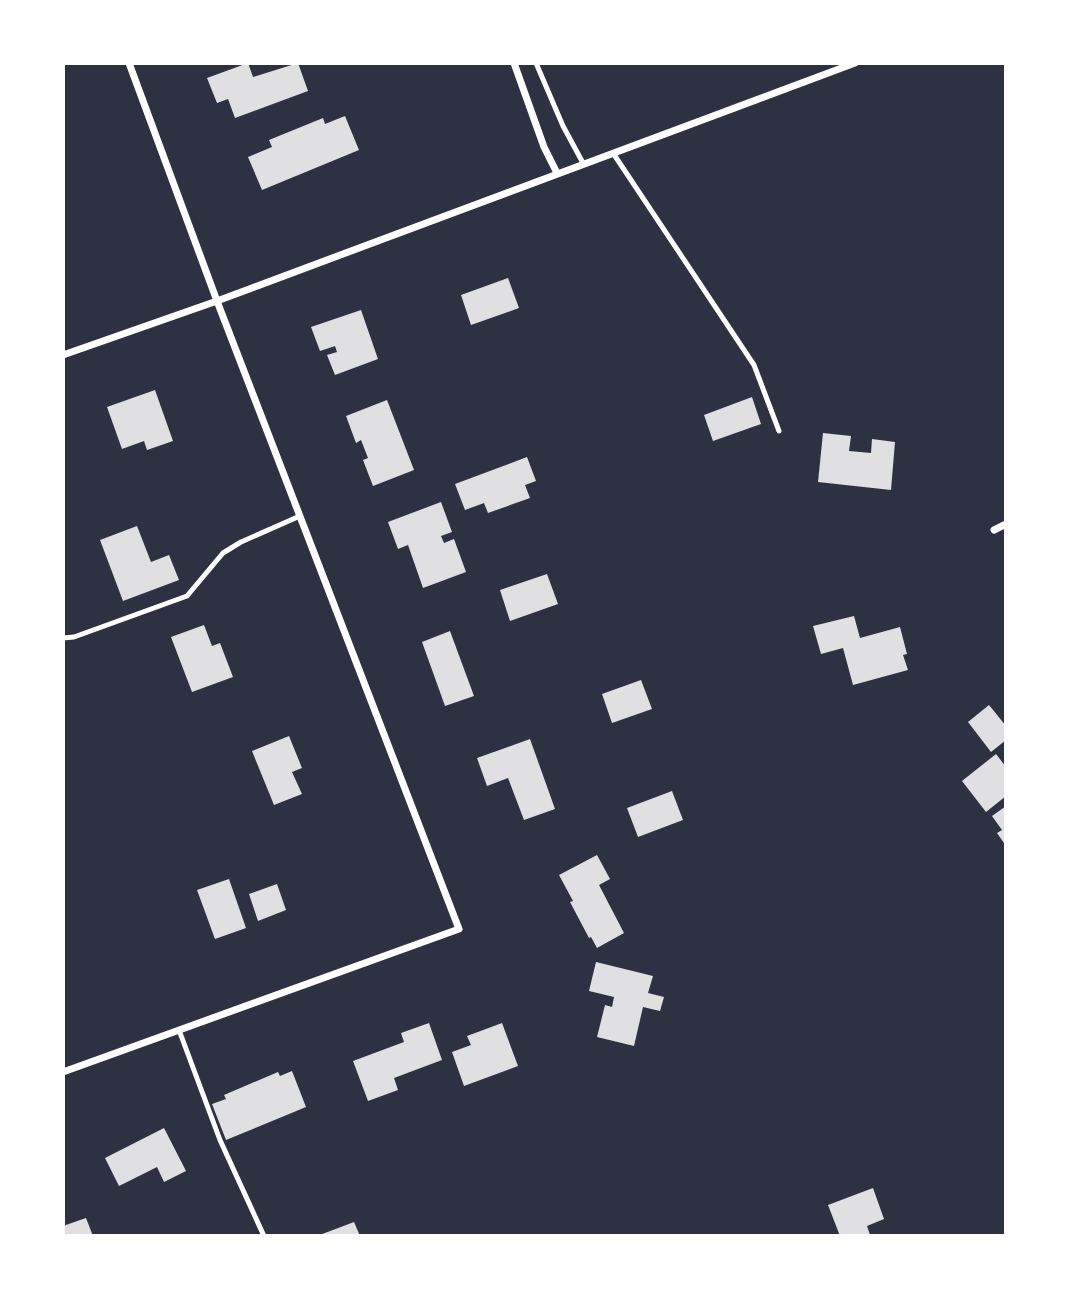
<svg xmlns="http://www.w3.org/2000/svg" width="1069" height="1299" font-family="'Fira Sans Condensed',sans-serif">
<rect width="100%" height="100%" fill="#2d3142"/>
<!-- building -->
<g fill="#e0e0e3">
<path d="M248,63L253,77L298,63L308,91L235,118L228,99L217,103L207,78Z"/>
<path d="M345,116L359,150L262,190L248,157L272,147L269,140L323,118L325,124Z"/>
<path d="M508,278L519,308L471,325L461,295Z"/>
<path d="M361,310L378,359L335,375L327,355L337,352L335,346L320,351L311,327Z"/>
<path d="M155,390L173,441L147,450L144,441L122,449L107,407Z"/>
<path d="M752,397L761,424L713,441L704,415Z"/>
<path d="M387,400L414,470L373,486L363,460L368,458L361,440L356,443L346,416Z"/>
<path d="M823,433L851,436L849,451L871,453L872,439L895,442L891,490L818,482Z"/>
<path d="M527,457L536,481L525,485L530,498L488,513L484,503L465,510L455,484Z"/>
<path d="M441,502L452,532L441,536L444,543L454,539L466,572L423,588L408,545L398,549L388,522Z"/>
<path d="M137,526L151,562L169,555L179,580L123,601L100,540Z"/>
<path d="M547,574L558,604L510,621L500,590Z"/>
<path d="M854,616L860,638L900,627L907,654L903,655L908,670L853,685L843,648L821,654L813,626Z"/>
<path d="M204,625L212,646L220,643L233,677L192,692L171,637Z"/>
<path d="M450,631L474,696L445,706L422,642Z"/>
<path d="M641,680L652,709L612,723L602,694Z"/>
<path d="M989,705L1006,726V740L991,752L968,722Z"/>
<path d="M289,736L302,768L292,772L302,794L274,805L252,751Z"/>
<path d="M530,739L555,809L524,820L508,778L487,786L477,758Z"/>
<path d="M996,754L1006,767V796L986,812L962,781Z"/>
<path d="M672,791L683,820L638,837L627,808Z"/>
<path d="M1006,806V846L997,833L1002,830L992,816Z"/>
<path d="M597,855L610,879L599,885L624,933L597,948L591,937L589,938L570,902L573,901L559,875Z"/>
<path d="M229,879L246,928L215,939L197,890Z"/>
<path d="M277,884L286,910L258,921L249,894Z"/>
<path d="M596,962L653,976L648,993L664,997L660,1011L643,1007L634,1046L597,1037L605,1005L612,1007L614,997L589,991Z"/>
<path d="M429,1023L442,1060L394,1078L398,1090L368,1101L353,1061L404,1042L401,1033Z"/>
<path d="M502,1023L518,1066L464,1086L452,1052L471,1045L467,1036Z"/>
<path d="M292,1071L306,1107L226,1140L212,1104L226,1099L224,1095L278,1072L280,1076Z"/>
<path d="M164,1128L186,1171L164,1182L157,1167L119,1186L105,1158Z"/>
<path d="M873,1188L884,1219L867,1226L870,1235L840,1236L828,1205Z"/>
<path d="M86,1218L93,1236H63V1226Z"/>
<path d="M354,1222L360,1236H317Z"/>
</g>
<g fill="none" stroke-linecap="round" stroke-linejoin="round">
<!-- service -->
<g stroke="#fff" stroke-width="5">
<path d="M536,63L563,126L583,163"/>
<path d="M613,153L754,365L779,431"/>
<path d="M63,638L74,637L187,596L223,553L241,542L300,516"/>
<path d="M179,1030L220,1140L264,1236"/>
</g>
<!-- minor -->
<g stroke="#fff" stroke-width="7">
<path d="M514,63L544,147L557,173"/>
<path d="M63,355L217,301L855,63"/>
<path d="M994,530L1006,524"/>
<path d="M63,1072L459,929L217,301L129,63"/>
</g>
</g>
<!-- border -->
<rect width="1069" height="1299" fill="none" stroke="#ffffff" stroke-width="130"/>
</svg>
